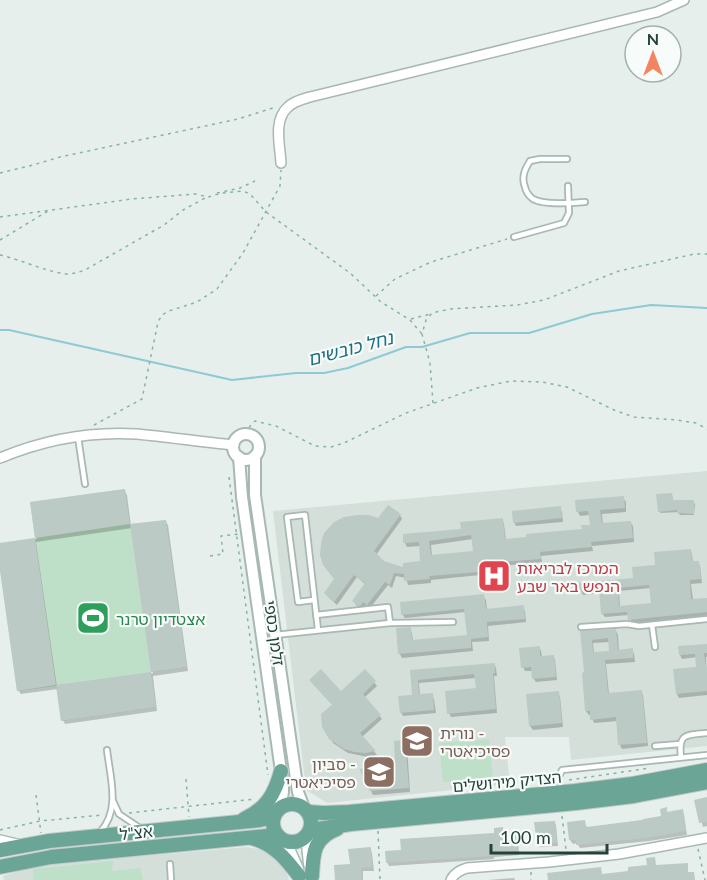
<svg xmlns="http://www.w3.org/2000/svg" width="707" height="880" font-family="Lato,'Noto Sans Hebrew',sans-serif">
<rect width="100%" height="100%" fill="#e6efeb"/>
<!-- built -->
<g fill="#d4dfda">
<path d="M707,471V746L571,760L569,737H505L510,784L327,803L306,790L273,511Z"/>
<path d="M247,847L263,850L276,858L287,873L289,880H4L3,876L38,865Z"/>
</g>
<!-- green -->
<g fill="#bfe0c8">
<path d="M125,489L130,524L166,520L187,667L151,672L156,707L61,721L56,686L17,691L0,570V543L35,538L30,502Z"/>
<path d="M489,739L493,779L443,782L439,743Z"/>
<path d="M113,861L112,871L140,868L143,880H30L34,879L33,869Z"/>
</g>
<!-- shadow -->
<g fill="#0003" fill-rule="evenodd">
<path d="M124,491L127,495L131,526L165,521L168,525L188,671L153,676L157,711L65,724L63,720L58,689L21,694L18,690L0,559V544L37,539L32,504ZM132,528L153,673L57,687L36,542Z"/>
<path d="M672,495L673,501L693,502L695,504L694,515H680L678,512L661,513L659,511Z"/>
<path d="M623,498L626,502V512L602,514L603,525L630,522L633,526L634,542L592,546L593,551L541,556L542,562L479,568L480,575L431,580V583L408,585L406,578L396,576L392,588L388,585L370,608L366,605L363,609H361L356,605L354,601L366,585L357,577L337,605L328,597L326,593L378,520L400,515L402,519L376,555L383,562L405,569L422,563L420,546L407,547L405,543L502,520L504,524L506,541L583,530L591,526L590,515L580,516L578,512L577,502ZM473,539L474,552L432,556L431,545Z"/>
<path d="M560,508L562,512L563,522L516,526L514,522Z"/>
<path d="M690,550L692,554L693,563L698,562L700,566L702,583L691,584L693,600L707,599V616L632,623L629,615L605,617L602,613L600,593L583,595L581,591L634,580L657,566ZM651,588L652,604L620,607L619,591Z"/>
<path d="M483,596L486,600L487,610L523,607L525,611L526,622L488,626L489,641L472,642L473,651L402,658L400,654L410,629L412,633L413,642L469,637L466,612L405,618L402,614Z"/>
<path d="M616,631L618,635L619,651L632,650L634,654L635,662L606,664L609,694L641,691L643,695L648,746L622,749L620,745L618,721L594,723L591,715H589L586,711L584,674H585L582,633ZM609,642L610,652L594,653L593,643Z"/>
<path d="M707,645V657H706L707,695L679,698L677,694L698,669L697,657L682,659L680,655Z"/>
<path d="M539,647L541,651L542,657L553,656L555,660L557,680L536,682L533,678V671H525L523,667Z"/>
<path d="M494,664L496,668L497,676H494L497,713L451,717L449,713L477,690L476,678L419,683L420,696L432,695L434,699L436,713L403,716L401,712L414,696L412,672Z"/>
<path d="M365,671L377,686L364,698L382,719L362,737L377,755L368,757L348,753L333,743L324,727L333,705L341,693Z"/>
<path d="M558,693L560,697L563,727L533,730L530,726L528,696Z"/>
<path d="M405,742L407,746L410,792L373,795L371,791V786H367L365,782L397,762Z"/>
<path d="M707,799V826L703,827L696,801Z"/>
<path d="M666,809L668,813L682,811L684,815L687,835L649,841L580,848L577,843L573,844L570,840L584,821L587,828L663,817Z"/>
<path d="M554,822L556,825L558,846L540,847L538,845Z"/>
<path d="M502,829L504,837L516,836L518,840L519,855L494,857V859L389,866L387,862L496,835Z"/>
<path d="M370,849L372,853L374,871H363V880H336Z"/>
<path d="M514,878L515,880H488Z"/>
</g>
<g fill="none" stroke-linecap="round" stroke-linejoin="round">
<!-- stream -->
<path stroke="#8ec9d4" stroke-width="2" d="M0,330H9L232,380L296,373H324L348,368L406,347H422L470,333H529L592,314L651,305L707,308"/>
</g>
<!-- building -->
<g fill="#bbcac4" fill-rule="evenodd">
<path d="M125,489L130,524L35,538L30,502Z"/>
<path d="M672,493L673,500H694V514L677,513V510L658,512L656,494Z"/>
<path d="M624,496L625,508L600,510L602,523L631,521L633,538L591,542L592,547L540,552L541,559L478,564L479,572L429,576L430,579L404,581V574L394,573L390,585L385,582L367,605L363,602L361,605L358,606L352,601L365,583L354,575L334,602L324,593L334,579L323,565L320,555L321,543L324,533L334,522L344,517L358,515H369L378,518L388,505L401,514L374,551L384,561L403,567V563L420,561L419,542L403,543V534L461,529L460,522L503,518L505,539L526,537V534L582,529L581,525H590L588,511L576,512L575,500ZM471,535L473,551L431,555L429,541Z"/>
<path d="M561,506L562,518L513,523L512,511Z"/>
<path d="M166,520L187,667L151,672L130,524Z"/>
<path d="M35,538L56,685L17,691L0,570V543Z"/>
<path d="M691,549L692,561H699L701,579L690,580L691,599L707,598V612L628,620L627,612L601,614L599,589L579,591V583L633,578L632,567L655,565L654,552ZM649,585L651,603L619,606L618,588Z"/>
<path d="M484,594L486,609L524,605L525,619L487,622L488,637L471,639V648L398,654L396,628L411,627L412,640L467,635L464,609L401,615L400,602Z"/>
<path d="M616,629L618,650L633,648V658L605,660L608,693L642,690L647,743L618,745L616,717L590,720V711H585L582,673L584,672L580,631ZM608,638L609,651L593,652L592,640Z"/>
<path d="M707,644V653H704L706,667L707,666V691L676,694L673,669L696,667L695,654L679,655L678,646Z"/>
<path d="M540,646V656L554,655L556,677L532,679L531,667L521,668L519,648Z"/>
<path d="M495,663V673H493L496,709L447,714L445,691L476,688L474,674L418,680L419,694L433,693L434,710L400,713L398,696L412,695L410,670Z"/>
<path d="M321,669L341,691L365,669L376,681L363,694L381,715L360,733L376,751L365,753L354,752L344,749L329,739L322,727L321,714L332,705L309,680Z"/>
<path d="M151,672L156,707L61,721L56,685Z"/>
<path d="M559,691L562,723L529,726L526,694Z"/>
<path d="M405,740L409,788L369,791V782L364,783L360,769L367,767V763L395,761L394,741Z"/>
<path d="M707,797V822L699,823L694,800Z"/>
<path d="M667,807V812L683,809L686,831L646,838L576,845V840H569L567,822L585,820L586,827L643,820V819L661,816L660,809Z"/>
<path d="M555,821L557,843L537,845L534,822Z"/>
<path d="M503,827V835H516L518,851L493,853V856L386,863L385,851L401,850L400,839L494,833V828Z"/>
<path d="M371,847L372,867L361,868L362,880H335L334,865L350,864L348,849Z"/>
<path d="M655,857L656,865L688,863V872H694L695,880H548L547,873L601,867L602,874L628,871V867L647,865L646,858Z"/>
</g>
<g fill="none" stroke-linecap="round" stroke-linejoin="round">
<defs>
<g id="service">
<path d="M567,159H540L530,161C525,169 521,177 525,187C526,192 529,196 533,199C543,205 573,203 585,202"/>
<path d="M514,237L564,223L569,213L568,186"/>
<path d="M78,437L85,484"/>
<path d="M314,600L298,602L287,517L305,515L318,630"/>
<path d="M316,615L388,607L390,623"/>
<path d="M652,625L655,647"/>
<path d="M581,627L627,624L639,626L707,619"/>
<path d="M275,635L390,623L453,622"/>
<path d="M655,746L680,744"/>
<path d="M681,757C678,733 686,735 707,733"/>
<path d="M550,789L558,779L562,770L707,755"/>
<path d="M113,801L119,814L140,828"/>
<path d="M100,832C121,810 110,777 107,750"/>
<path d="M170,864L171,880"/>
</g>
<g id="minor">
<path d="M281,163C280,145 273,120 288,107C294,101 303,99 310,97L657,12L684,0"/>
<path d="M0,458C43,440 90,431 137,434C169,437 201,442 234,445"/>
<path d="M0,840L17,844"/>
<path d="M451,880C454,873 460,870 467,868L549,862L619,854L707,838"/>
</g>
<g id="tertiary">
<circle cx="246" cy="447" r="13"/>
<path d="M255,456V495L298,792L304,808"/>
<path d="M239,457L242,497L283,785V792L280,807"/>
</g>
<g id="secondary">
<path d="M307,835L310,864"/>
<path d="M284,840L297,869"/>
</g>
<g id="primary">
<circle cx="292" cy="823" r="19"/>
<path d="M308,812L324,813L349,812L575,791L632,784L707,770"/>
<path d="M244,819C266,809 275,794 281,771"/>
<path d="M309,832L318,829L351,824L576,803L634,796L707,782"/>
<path d="M252,838C274,844 286,859 299,876"/>
<path d="M0,850L49,841L260,820L268,818L274,814"/>
<path d="M0,867L51,857L277,835"/>
<path d="M312,876C313,854 313,838 337,829"/>
</g>
</defs>
<!-- service casing -->
<use href="#service" stroke="#a8b8b2" stroke-width="8"/>
<!-- minor casing -->
<use href="#minor" stroke="#a8b8b2" stroke-width="12"/>
<!-- tertiary casing -->
<use href="#tertiary" stroke="#a8b8b2" stroke-width="14"/>
<!-- secondary casing -->
<use href="#secondary" stroke="#a4bbb3" stroke-width="15"/>
<!-- primary casing -->
<use href="#primary" stroke="#c2cac8" stroke-width="16"/>
<!-- path -->
<g stroke="#86b3a5" stroke-width="1.5" stroke-dasharray="3 4.5" stroke-linecap="butt">
<path d="M0,173L33,165L60,157L238,119L276,107"/>
<path d="M217,193L240,188L255,181"/>
<path d="M0,217L132,199L195,194L208,197L222,193L243,191L250,194L266,212L350,273L381,302L410,320L422,334"/>
<path d="M0,240L48,211"/>
<path d="M0,255C22,260 44,271 66,274C73,274 79,272 85,270L164,225L183,210L207,197"/>
<path d="M376,296L395,279L431,262L507,239"/>
<path d="M411,319L430,314"/>
<path d="M433,403L430,363L422,334L426,320L432,313L450,309L517,305L544,300L619,271L694,254H707"/>
<path d="M94,425L142,399L158,322L162,315L169,311L197,302L217,289L243,253L280,186L281,170"/>
<path d="M248,435C248,428 250,425 255,421L276,426L315,446L331,447L344,443L406,413L477,388L511,381L542,382L567,387L614,410L634,417L677,420L696,423L707,429"/>
<path d="M229,477L268,775"/>
<path d="M210,556L223,554L221,536L239,534"/>
<path d="M186,779L189,817"/>
<path d="M569,780L650,768"/>
<path d="M36,795L41,833"/>
<path d="M129,813L255,799"/>
<path d="M562,816L566,850"/>
<path d="M0,830L40,821L103,815"/>
<path d="M378,831L380,880"/>
<path d="M698,849L705,880"/>
<path d="M531,872V880"/>
</g>
<!-- service -->
<use href="#service" stroke="#fff" stroke-width="4.5"/>
<!-- minor -->
<use href="#minor" stroke="#fff" stroke-width="9"/>
<!-- tertiary -->
<use href="#tertiary" stroke="#fff" stroke-width="10"/>
<!-- secondary -->
<use href="#secondary" stroke="#fff" stroke-width="12"/>
<!-- primary -->
<use href="#primary" stroke="#6aa596" stroke-width="14"/>
</g>
<!-- icons -->
<defs>
<symbol id="hospital-square" viewBox="-11 -11 22 22"><rect x="-9" y="-9" width="18" height="18" rx="4" fill="#e0444e" stroke="#f7fbf9"/><path d="M-5-5h3v3.5h4V-5h3V5h-3V1.5h-4V5h-3Z" fill="#fff"/></symbol>
<symbol id="stadium-square" viewBox="-11 -11 22 22"><rect x="-9" y="-9" width="18" height="18" rx="4" fill="#2e9e5b" stroke="#f7fbf9"/><path d="M0-5a6.5 5 0 1 0 0 10a6.5 5 0 1 0 0-10ZM-3.5-1.8h7v3.6h-7Z" fill="#fff"/></symbol>
<symbol id="school-square" viewBox="-11 -11 22 22"><rect x="-9" y="-9" width="18" height="18" rx="4" fill="#8d6e63" stroke="#f7fbf9"/><path d="M0-5L7-2L0 1L-7-2ZM-4 1L0 2.5L4 1V4Q0 6-4 4Z" fill="#fff"/></symbol>
</defs>
<g fill-rule="evenodd">
<use href="#hospital-square" x="475" y="557" width="38" height="38"/>
<use href="#stadium-square" x="74" y="599" width="38" height="38"/>
<use href="#school-square" x="398" y="722" width="38" height="38"/>
<use href="#school-square" x="360" y="753" width="38" height="38"/>
</g>
<g text-anchor="middle" dominant-baseline="central" stroke-width="4.5" stroke-linejoin="round" paint-order="stroke">
<!-- health labels -->
<g font-size="16" fill="#be3a42" stroke="#f7fbf9" text-anchor="start">
<text x="517" y="567">המרכז לבריאות<tspan x="517" dy="18">הנפש באר שבע</tspan></text>
</g>
<!-- leisure labels -->
<g font-size="16" fill="#27864d" stroke="#f7fbf9" text-anchor="start">
<text x="116" y="618">אצטדיון טרנר</text>
</g>
<!-- street labels -->
<g font-size="16" fill="#24423a" stroke="#f7fbf9">
<text transform="translate(275 633) rotate(82)">זלמן כספי</text>
<text transform="translate(507 781) rotate(-5)">הצדיק מירושלים</text>
<text transform="translate(136 832) rotate(-6)">אצ"ל</text>
</g>
<!-- education labels -->
<g font-size="16" fill="#785e54" stroke="#f7fbf9" text-anchor="start">
<text x="440" y="732">נורית -<tspan x="440" dy="18">פסיכיאטרי</tspan></text>
<text x="356" y="763" text-anchor="end">סביון -<tspan x="356" dy="18">פסיכיאטרי</tspan></text>
</g>
<!-- water labels -->
<g font-size="18" font-style="italic" fill="#1c6f80" stroke="#f7fbf9">
<text transform="translate(350 348) rotate(-15)">נחל כובשים</text>
</g>
</g>
<!-- north arrow -->
<g transform="translate(653 54)"><circle r="28" fill="#f7fbf9" stroke="#a3b1ad" stroke-width="1.5"/>
<path d="M0-4.5L10 22L0 15L-10 22Z" fill="#f4845f"/>
<text y="-9" font-size="16" font-weight="bold" text-anchor="middle" fill="#24423a">N</text>
</g>
<!-- scale -->
<path d="M491 844v9h116v-9" fill="none" stroke="#24423a" stroke-width="3"/>
<text x="500" y="844" font-size="18" fill="#24423a" stroke="#f7fbf9" stroke-width="4.5" paint-order="stroke">100 m</text>
</svg>
